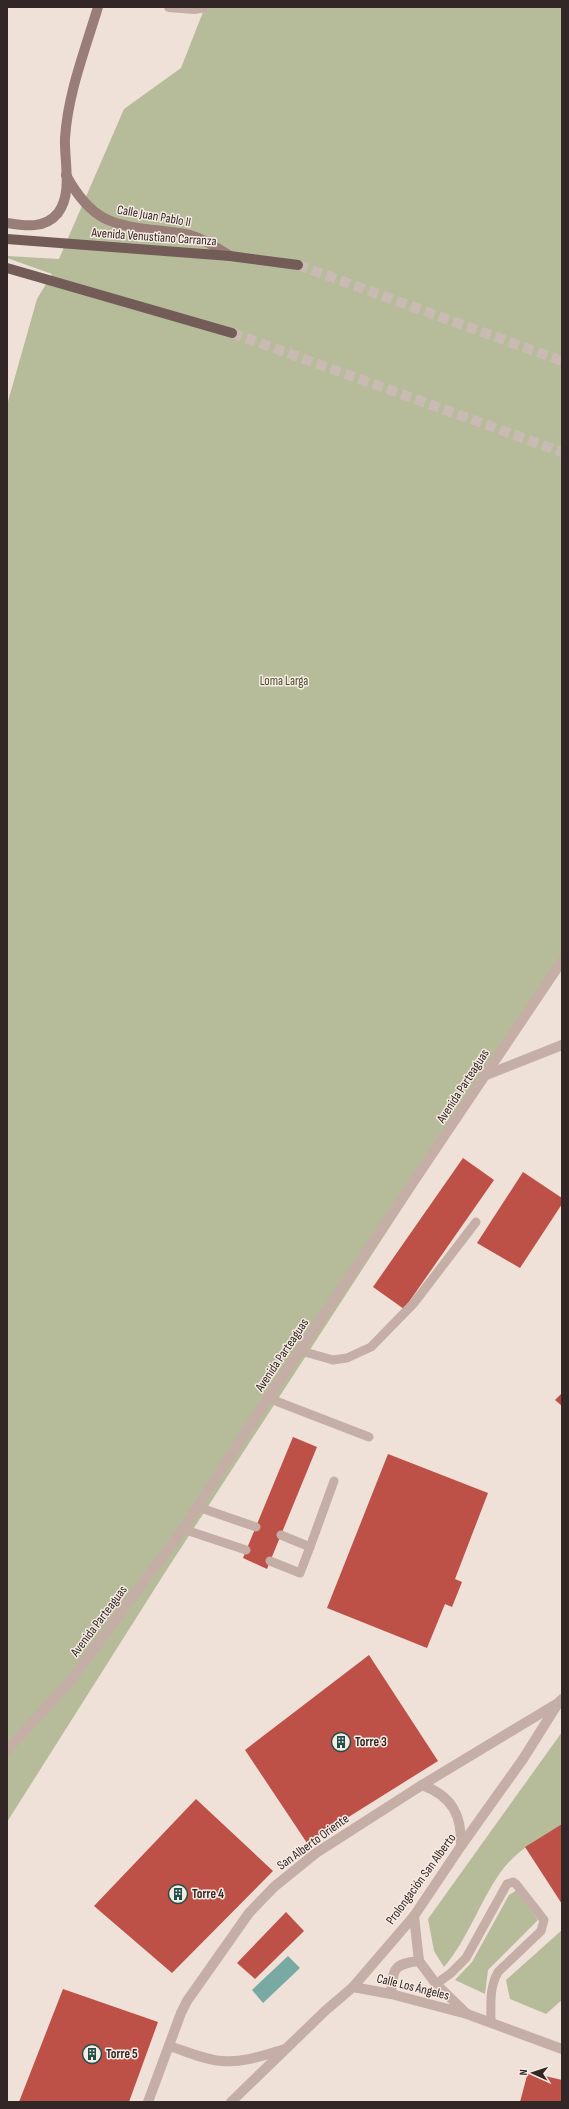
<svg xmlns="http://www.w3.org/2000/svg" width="569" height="2109" font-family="'Sofia Sans Condensed',sans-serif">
<rect width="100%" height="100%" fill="#efe0d8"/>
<!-- green -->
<g fill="#b6bc99">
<path d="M205,7H562V958L490,1073L164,1574L7,1822V405L37,299L52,274L7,258V256L59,259L124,109L181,68Z"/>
<path d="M562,1732V1824C540,1838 515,1851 500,1873C479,1903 468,1939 444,1967L434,1951L428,1919Z"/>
<path d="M517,1890L538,1920L488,1970L485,1994L455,1980L472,1962L509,1895Z"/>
<path d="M562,1930V2000L546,2014L510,1999L506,1980Z"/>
</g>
<!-- water -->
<path fill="#79a9a3" d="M288,1956L300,1968L263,2003L252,1990Z"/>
<!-- building -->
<g fill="#bd5047">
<path d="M463,1158L494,1180L404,1309L373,1287Z"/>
<path d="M523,1172L562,1198V1204L520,1268L477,1243Z"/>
<path d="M562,1393V1406L555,1400Z"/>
<path d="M293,1437L317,1447L267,1569L243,1558Z"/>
<path d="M388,1454L488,1493L455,1579L462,1582L452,1607L445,1604L427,1648L327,1608Z"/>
<path d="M369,1655L438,1761L307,1843L245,1750Z"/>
<path d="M196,1799L273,1871L172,1973L94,1906Z"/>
<path d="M562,1824V1904L525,1847Z"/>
<path d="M286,1912L304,1931L255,1979L237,1963Z"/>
<path d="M63,1989L158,2022L129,2102H19Z"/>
<path d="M528,2072L562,2080V2102H520Z"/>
</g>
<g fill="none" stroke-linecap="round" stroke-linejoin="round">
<!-- primary-tunnel -->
<g stroke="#c9bbb4" stroke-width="10" stroke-dasharray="10 5" stroke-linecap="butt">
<path d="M298,265L562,361"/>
<path d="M232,333L562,452"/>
</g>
<!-- lane -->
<g stroke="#c5aea5" stroke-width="9">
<path d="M301,1351L333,1360L347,1358L371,1347L414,1303L476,1222"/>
<path d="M268,1398L369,1437"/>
<path d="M198,1507L256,1527"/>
<path d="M183,1529L246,1550"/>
<path d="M310,1547L334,1481"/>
<path d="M270,1561L300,1573L310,1547L281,1535"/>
<path d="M436,1984L451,1973L466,1958L507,1884L513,1882L516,1884L544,1920L541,1931L498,1972C489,1988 491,2005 491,2023"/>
</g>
<!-- street -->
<g stroke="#c5aea5" stroke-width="10">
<path d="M169,7L194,9L205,7"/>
<path d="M486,1075L562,1045"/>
<path d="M7,1750L67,1685L183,1529L268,1398L562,961"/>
<path d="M422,1785C452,1796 462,1815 461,1846"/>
<path d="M414,1916L419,1961L436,1984L466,2013"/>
<path d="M353,1987L391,1994L467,2014L562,2049"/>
<path d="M391,1994C393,1969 393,1964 419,1961"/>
<path d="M169,2046C186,2051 204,2060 222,2061C243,2063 265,2055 285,2049"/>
<path d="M148,2102L181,2013L187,2001L249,1913L274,1887L316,1853L422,1785L558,1703L562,1699"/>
<path d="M231,2102L325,2011L353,1987L414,1916L461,1846L523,1759L557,1705"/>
</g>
<!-- secondary -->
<g stroke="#997d77" stroke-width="10">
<path d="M66,175C92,223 113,225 163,231C171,232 181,233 190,235C205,239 217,248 230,256"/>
<path d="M7,223C25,226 45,229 58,213C73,193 64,161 65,138C68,93 85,50 98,7"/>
</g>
<!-- primary -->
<g stroke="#735c58" stroke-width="10">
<path d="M7,239L230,256L298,265"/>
<path d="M7,268L232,333"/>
</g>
</g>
<!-- icons -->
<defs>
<symbol id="building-ring" viewBox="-11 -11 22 22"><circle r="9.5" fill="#f7ebe3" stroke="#1f504b" stroke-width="1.5"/><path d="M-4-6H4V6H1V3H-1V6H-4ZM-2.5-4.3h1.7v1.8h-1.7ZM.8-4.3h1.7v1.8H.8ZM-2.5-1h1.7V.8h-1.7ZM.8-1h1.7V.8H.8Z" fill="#1f504b"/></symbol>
</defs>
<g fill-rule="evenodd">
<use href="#building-ring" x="330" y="1731" width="22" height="22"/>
<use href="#building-ring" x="167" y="1883" width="22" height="22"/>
<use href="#building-ring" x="81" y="2043" width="22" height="22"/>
</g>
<g text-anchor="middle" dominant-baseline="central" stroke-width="3" stroke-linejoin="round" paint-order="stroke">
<!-- street labels -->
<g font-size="13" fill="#322726" stroke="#f7ebe3">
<text transform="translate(154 216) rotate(10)">Calle Juan Pablo II</text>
<text transform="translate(154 237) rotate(4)">Avenida Venustiano Carranza</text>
<text transform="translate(463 1086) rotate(-57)">Avenida Parteaguas</text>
<text transform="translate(282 1355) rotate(-56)">Avenida Parteaguas</text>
<text transform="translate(99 1621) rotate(-53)">Avenida Parteaguas</text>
<text transform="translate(313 1842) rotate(-36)">San Alberto Oriente</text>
<text transform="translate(421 1879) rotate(-54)">Prolongación San Alberto</text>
<text transform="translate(413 1987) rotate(14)">Calle Los Ángeles</text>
</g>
<!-- park labels -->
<g font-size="13" fill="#474e2b" stroke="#f7ebe3">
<text x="284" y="681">Loma Larga</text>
</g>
<!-- poi labels -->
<g font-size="13" font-weight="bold" fill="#322726" stroke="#f7ebe3" text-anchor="start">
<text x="355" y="1742">Torre 3</text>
<text x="192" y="1894">Torre 4</text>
<text x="106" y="2054">Torre 5</text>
</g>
</g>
<!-- border -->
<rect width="569" height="2109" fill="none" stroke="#322726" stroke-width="16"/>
<!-- north arrow -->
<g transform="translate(533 2073) rotate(273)" stroke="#f7ebe3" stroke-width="3" paint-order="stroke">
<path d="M0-3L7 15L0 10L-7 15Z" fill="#322726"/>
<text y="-6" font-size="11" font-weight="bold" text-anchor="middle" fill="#322726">N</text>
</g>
</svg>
